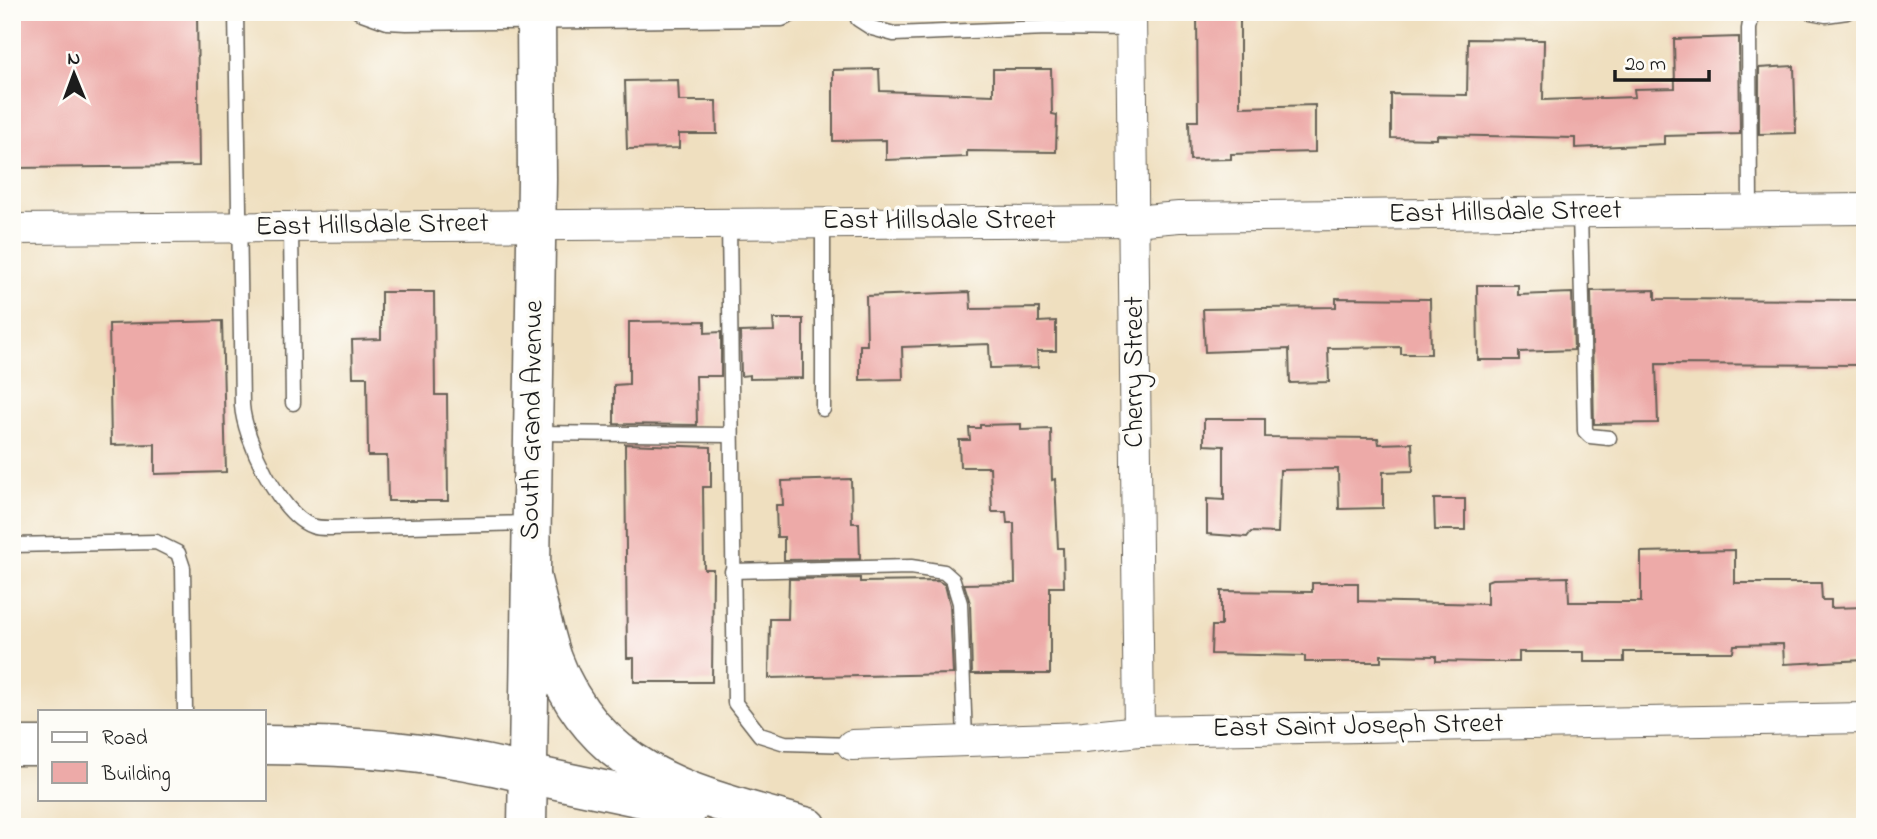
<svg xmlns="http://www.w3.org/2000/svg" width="1877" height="839" font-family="'Indie Flower',sans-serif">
<rect width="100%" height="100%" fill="#fdfcf7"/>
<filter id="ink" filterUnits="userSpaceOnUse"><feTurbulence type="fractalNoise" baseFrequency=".0143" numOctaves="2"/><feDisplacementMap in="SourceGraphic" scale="14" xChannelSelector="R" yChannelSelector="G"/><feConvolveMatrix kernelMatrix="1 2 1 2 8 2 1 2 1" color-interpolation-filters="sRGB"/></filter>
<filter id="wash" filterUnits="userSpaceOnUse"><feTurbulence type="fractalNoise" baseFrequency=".00686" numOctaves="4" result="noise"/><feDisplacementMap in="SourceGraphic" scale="28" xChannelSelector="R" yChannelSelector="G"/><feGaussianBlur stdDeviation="1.57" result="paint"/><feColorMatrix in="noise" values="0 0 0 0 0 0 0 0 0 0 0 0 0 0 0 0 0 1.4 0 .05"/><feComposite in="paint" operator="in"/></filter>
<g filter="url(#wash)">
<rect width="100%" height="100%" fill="#efdfbf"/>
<g id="blocks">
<!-- building -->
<g fill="#edaaa8">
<path d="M12,12H197L199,166L12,168Z"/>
<path d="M1197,14H1240V107L1315,105V152L1231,154V159L1190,160L1189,121H1198Z"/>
<path d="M1739,37L1740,134L1664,136V144L1575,148V138L1437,135V139L1391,138V94L1467,95L1468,39L1544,40L1543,100L1635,97L1634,89L1675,88L1674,39Z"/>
<path d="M1794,66L1796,133L1759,134V68Z"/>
<path d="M879,69L880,91L993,95V69H1051L1052,114L1057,115L1056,152L967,151V157L886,160V140L833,141V70Z"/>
<path d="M678,80L679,101H716L717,134H679V148L627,149L625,81Z"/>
<path d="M1477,285H1518V295L1572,293L1574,350L1519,352V360H1478Z"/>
<path d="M1655,290V299L1865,300V365L1656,364L1658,423L1594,424L1591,291Z"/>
<path d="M381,292H434L435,395H447L448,501H388L387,456H368L367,377H353L352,340L381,339Z"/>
<path d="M970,292L971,309L1039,308V322L1056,321V351H1037L1038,367L990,368L989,344L902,347L903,379L860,380V345H867L866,296Z"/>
<path d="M1336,298L1430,299L1431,354H1401V347L1328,348L1329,382L1290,383L1289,349L1205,352L1203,309L1336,307Z"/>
<path d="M773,319H803V378L750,379V375L741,376L740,332L774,331Z"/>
<path d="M222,321L226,472L155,474V444L111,445L109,324Z"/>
<path d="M705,321V333L721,332V376H696L697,425L614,424V385L629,384V322Z"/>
<path d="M1204,419H1265V437L1378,438L1379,444L1412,443L1413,471L1383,472V508L1339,509L1338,469L1280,470L1278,533L1251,532L1247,537L1207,534V499L1224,500V446L1204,445Z"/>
<path d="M1021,424V430L1051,429L1052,480L1055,479L1058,548H1063L1064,587H1050V674H972L970,603L964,584L1015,583L1014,523H1007L1006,512H992L990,467H960L959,440H970L969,428H980V425Z"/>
<path d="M625,444L711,447V487H703L704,569H713L712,682H634V658H627Z"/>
<path d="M851,479L852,523H859L860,559L784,560V537H777L776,505H783L782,481Z"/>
<path d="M1434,499H1465V530H1435Z"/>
<path d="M1735,550V583H1821L1822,600H1831V608L1865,607V660L1784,664L1783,644L1734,645L1733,652H1624V662H1584V652H1519V662H1486L1436,661V656L1381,655V662H1305V656L1211,654L1212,626H1221V591L1312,592V583H1358V601L1487,604V581L1492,579L1568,577L1569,602H1641V552Z"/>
<path d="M860,578V582L938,581L945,585L950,605L953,674L769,678L770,619H788L789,579Z"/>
</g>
</g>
</g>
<g filter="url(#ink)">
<use href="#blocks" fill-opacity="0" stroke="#666055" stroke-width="2"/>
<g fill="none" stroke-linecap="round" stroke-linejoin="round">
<defs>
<g id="lane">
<path d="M236,12L242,405C244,438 279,514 312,526C317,528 324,528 329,528L529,523"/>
<path d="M359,12L387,22L406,23L782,19L797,12"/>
<path d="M858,12V19L872,28L894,34L1048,28L1131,29"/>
<path d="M1810,12L1826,15L1847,12"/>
<path d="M1750,209L1749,29L1752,12"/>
<path d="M1580,212L1585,431L1590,436L1609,438"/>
<path d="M823,221V409"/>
<path d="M729,222L735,703L760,735L785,743L852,745"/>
<path d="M291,227L293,403"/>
<path d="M534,433L730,435"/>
<path d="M12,545L156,542L178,553L183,568L185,711"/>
<path d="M732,571L911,567L944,572L953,580L960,603L965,740"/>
</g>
<g id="street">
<path d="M1131,12L1139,731"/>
<path d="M12,229L1133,221L1179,217L1865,209"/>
<path d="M852,745L1084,737L1139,731L1865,718"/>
</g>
<g id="secondary">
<path d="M264,745C352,745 443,752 528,774"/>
<path d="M12,746H40"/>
<path d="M527,827L537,179L536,12"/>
</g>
<g id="highway">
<path d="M531,576C538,603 544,632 553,659C597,777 700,797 808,827"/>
<path d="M528,774L689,808"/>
</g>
</defs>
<!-- lane casing -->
<use href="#lane" stroke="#666055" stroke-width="17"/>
<!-- street casing -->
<use href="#street" stroke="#666055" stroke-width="32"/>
<!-- secondary casing -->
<use href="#secondary" stroke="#666055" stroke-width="41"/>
<!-- highway casing -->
<use href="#highway" stroke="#666055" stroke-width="41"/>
<!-- lane -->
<use href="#lane" stroke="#fff" stroke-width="14"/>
<!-- street -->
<use href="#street" stroke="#fff" stroke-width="30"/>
<!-- secondary -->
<use href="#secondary" stroke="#fff" stroke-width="38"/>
<!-- highway -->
<use href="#highway" stroke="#fff" stroke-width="38"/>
</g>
</g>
<g text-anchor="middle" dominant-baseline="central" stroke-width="7" stroke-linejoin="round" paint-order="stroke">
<!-- street labels -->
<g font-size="28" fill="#1c1c1c" stroke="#fdfcf7">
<text transform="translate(1505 213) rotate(-1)">East Hillsdale Street</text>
<text x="939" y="221">East Hillsdale Street</text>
<text transform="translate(372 226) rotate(-1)">East Hillsdale Street</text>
<text transform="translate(1135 372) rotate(-90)">Cherry Street</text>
<text transform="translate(533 420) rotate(-89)">South Grand Avenue</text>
<text transform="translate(1358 727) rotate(-1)">East Saint Joseph Street</text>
</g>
</g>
<!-- margin -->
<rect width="1877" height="839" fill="none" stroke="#fdfcf7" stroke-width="42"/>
<!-- legend -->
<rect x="38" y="710" width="228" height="91" fill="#fdfcf7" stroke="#a3a29f" stroke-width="2"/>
<rect x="52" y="732" width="35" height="10" fill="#ffffff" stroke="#a3a29f" stroke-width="2"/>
<text x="102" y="744" font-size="21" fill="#1c1c1c">Road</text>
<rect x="52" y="762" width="35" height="21" fill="#edaaa8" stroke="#a3a29f" stroke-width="2"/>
<text x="102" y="780" font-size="21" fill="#1c1c1c">Building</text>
<!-- north arrow -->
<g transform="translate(74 74) rotate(359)" stroke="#fdfcf7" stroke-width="5" paint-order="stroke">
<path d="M0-5L12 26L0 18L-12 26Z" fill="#1c1c1c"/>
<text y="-10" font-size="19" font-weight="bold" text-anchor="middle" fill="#1c1c1c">N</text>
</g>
<!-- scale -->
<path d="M1615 70v10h94v-10" fill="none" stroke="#1c1c1c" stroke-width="3.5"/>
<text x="1625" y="70" font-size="21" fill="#1c1c1c" stroke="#fdfcf7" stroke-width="5" paint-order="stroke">20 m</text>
</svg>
